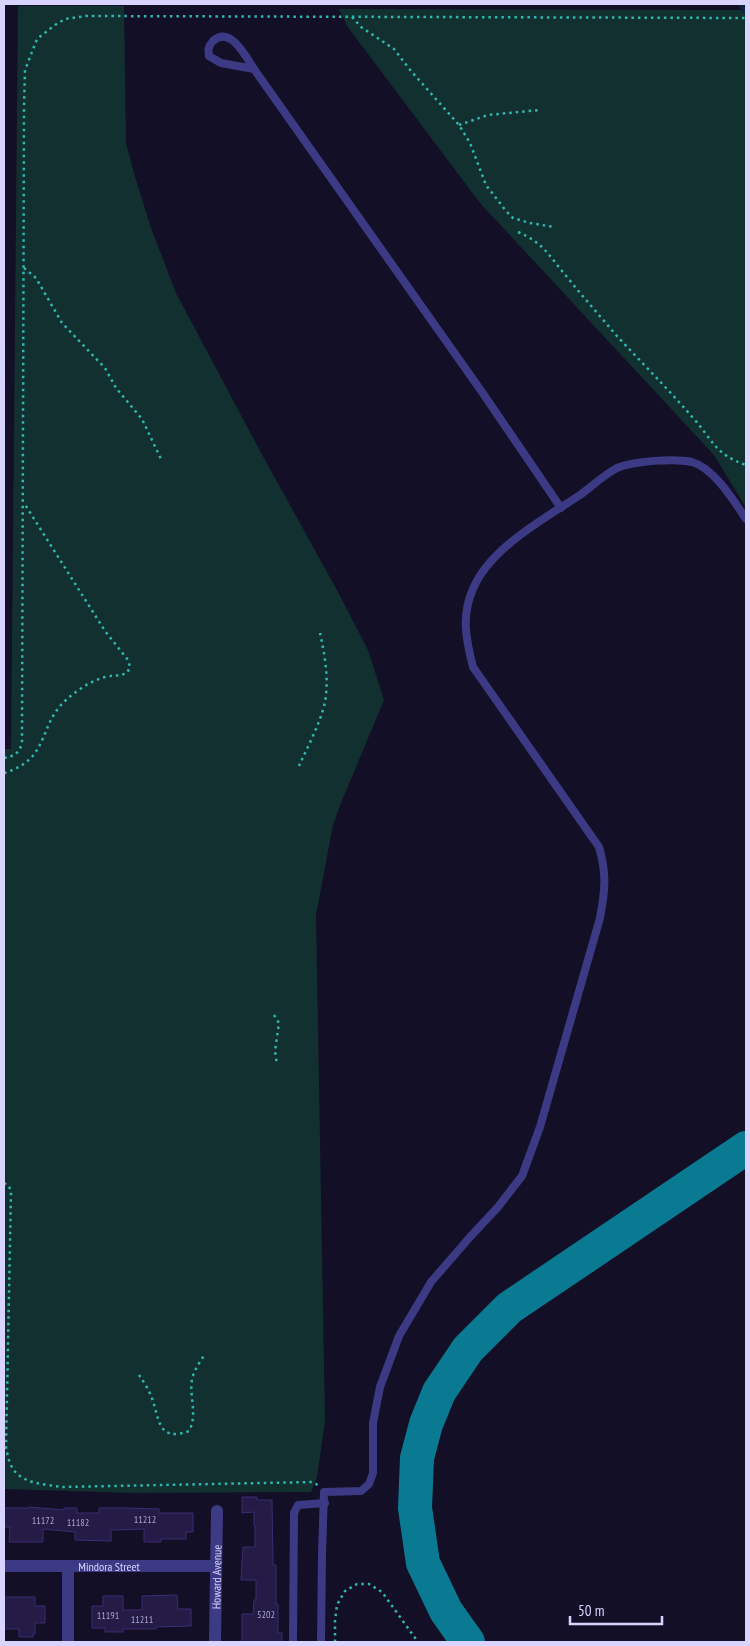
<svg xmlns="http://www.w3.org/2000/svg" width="750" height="1646" font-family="'PT Sans Narrow',sans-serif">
<rect width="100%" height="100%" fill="#130f26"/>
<!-- green -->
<g fill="#12302f">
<path d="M18,6H124L126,143L135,177L151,228L176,293L259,449L338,592L368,650L384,700L341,803L333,825L316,915L325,1421L317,1477L311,1492L134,1493L4,1489V749H11Z"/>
<path d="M339,9L746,10V508L714,455L480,203L347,26Z"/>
</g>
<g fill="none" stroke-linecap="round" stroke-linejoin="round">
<!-- stream -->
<path stroke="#0c2248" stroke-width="4" d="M740,4L746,13"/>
<!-- taxiway -->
<path stroke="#0a7a92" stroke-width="34" d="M468,1642L446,1611L423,1563L415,1508L417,1458L426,1424L439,1392L468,1349L509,1308L746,1148"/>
</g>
<!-- building -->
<g fill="#241b47" stroke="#3b2d73">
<path d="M242,1497H257V1500H272L273,1565H276V1604H278V1633H282V1642H242V1614H253L254,1600H256V1580H241L243,1547H255V1526H254V1512L242,1513Z"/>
<path d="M29,1507L64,1510V1508H77V1513H99V1508H126L159,1509V1513H193V1532H186V1539H161V1542H144V1529L111,1530V1541L75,1540V1532L43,1529V1542H9L10,1527H4V1508H29Z"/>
<path d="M177,1595L178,1609H191V1626L156,1627V1629H123V1632H105V1628H92V1606H103V1596H123V1610H142V1596Z"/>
<path d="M4,1597H35V1606H45V1623H35V1634H33V1637H19V1629H4Z"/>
</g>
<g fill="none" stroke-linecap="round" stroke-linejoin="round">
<!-- path -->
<g stroke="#2fb8b0" stroke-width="2.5" stroke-dasharray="2.5 4" stroke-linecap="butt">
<path d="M352,17L361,27L394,49L411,71L459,125L470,143L486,185L506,211L513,218L530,223L554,227"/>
<path d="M459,125L488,115L539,110"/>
<path d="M518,232C544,243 549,256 567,277C583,297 600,316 616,335C642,363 669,390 694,419C714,442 715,454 746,465"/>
<path d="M24,268L36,278L62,323L105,368L116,388L142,419L161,459"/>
<path d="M4,758C15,756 19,753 22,743L24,107L25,70L37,39L55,25L65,19L86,16L746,18"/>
<path d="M299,766C308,746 320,724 325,702C329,679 325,656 320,633"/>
<path d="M4,773C51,759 37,726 66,700C77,690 91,681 105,677C113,675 120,676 127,673L130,667L128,660L105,631L24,503"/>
<path d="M274,1015L279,1023L275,1051L277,1065"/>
<path d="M4,1183L9,1186L11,1192L6,1447C7,1452 8,1458 10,1463C18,1484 43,1484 62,1487L312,1482L318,1485"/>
<path d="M139,1375C143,1381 148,1388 151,1396C160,1417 156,1443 189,1431C198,1414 189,1397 192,1379C194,1370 200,1362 205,1354"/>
<path d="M335,1642V1620L337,1605L345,1591L357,1584H369L382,1592L418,1642"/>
</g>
<!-- lane -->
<g stroke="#3d3a85" stroke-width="8">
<path d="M254,69L221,63L209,56C208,50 208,46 213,41C230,25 246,57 254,69L482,392L561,508"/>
<path d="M293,1642L294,1513L298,1505L325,1503"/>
<path d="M321,1642L322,1554L324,1492L361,1491L369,1484L373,1473V1423L380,1387L399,1336L431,1282L470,1237L498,1207L522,1176L540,1127L600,918C605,891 607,874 599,847L473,667C466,640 461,615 473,589C490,548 544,519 580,495C591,487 605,474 617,468C633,461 675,458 692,462C714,468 734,501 746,519"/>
</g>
<!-- street -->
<g stroke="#3d3a85" stroke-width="12">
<path id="s1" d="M4,1566H215"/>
<path d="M68,1566V1642"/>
<path id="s2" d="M215,1642L217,1511"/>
</g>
</g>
<g text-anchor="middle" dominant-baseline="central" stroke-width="5" stroke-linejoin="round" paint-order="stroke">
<!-- number labels -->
<g font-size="10" fill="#aca6d1">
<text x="145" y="1519">11212</text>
<text x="43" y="1520">11172</text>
<text x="78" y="1522">11182</text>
<text x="266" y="1614">5202</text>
<text x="108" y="1615">11191</text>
<text x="142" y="1619">11211</text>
</g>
<!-- street labels -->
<g font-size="12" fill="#d9d4ff" stroke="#130f26">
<text stroke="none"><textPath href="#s1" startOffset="105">Mindora Street</textPath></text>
<text stroke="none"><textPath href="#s2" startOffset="65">Howard Avenue</textPath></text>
</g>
</g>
<!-- border -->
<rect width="750" height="1646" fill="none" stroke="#d9d4ff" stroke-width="10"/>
<!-- scale -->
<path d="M570 1616v8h92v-8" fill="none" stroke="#d9d4ff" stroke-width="2.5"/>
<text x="578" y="1616" font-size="15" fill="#d9d4ff" stroke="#130f26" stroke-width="4" paint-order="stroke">50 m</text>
</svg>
